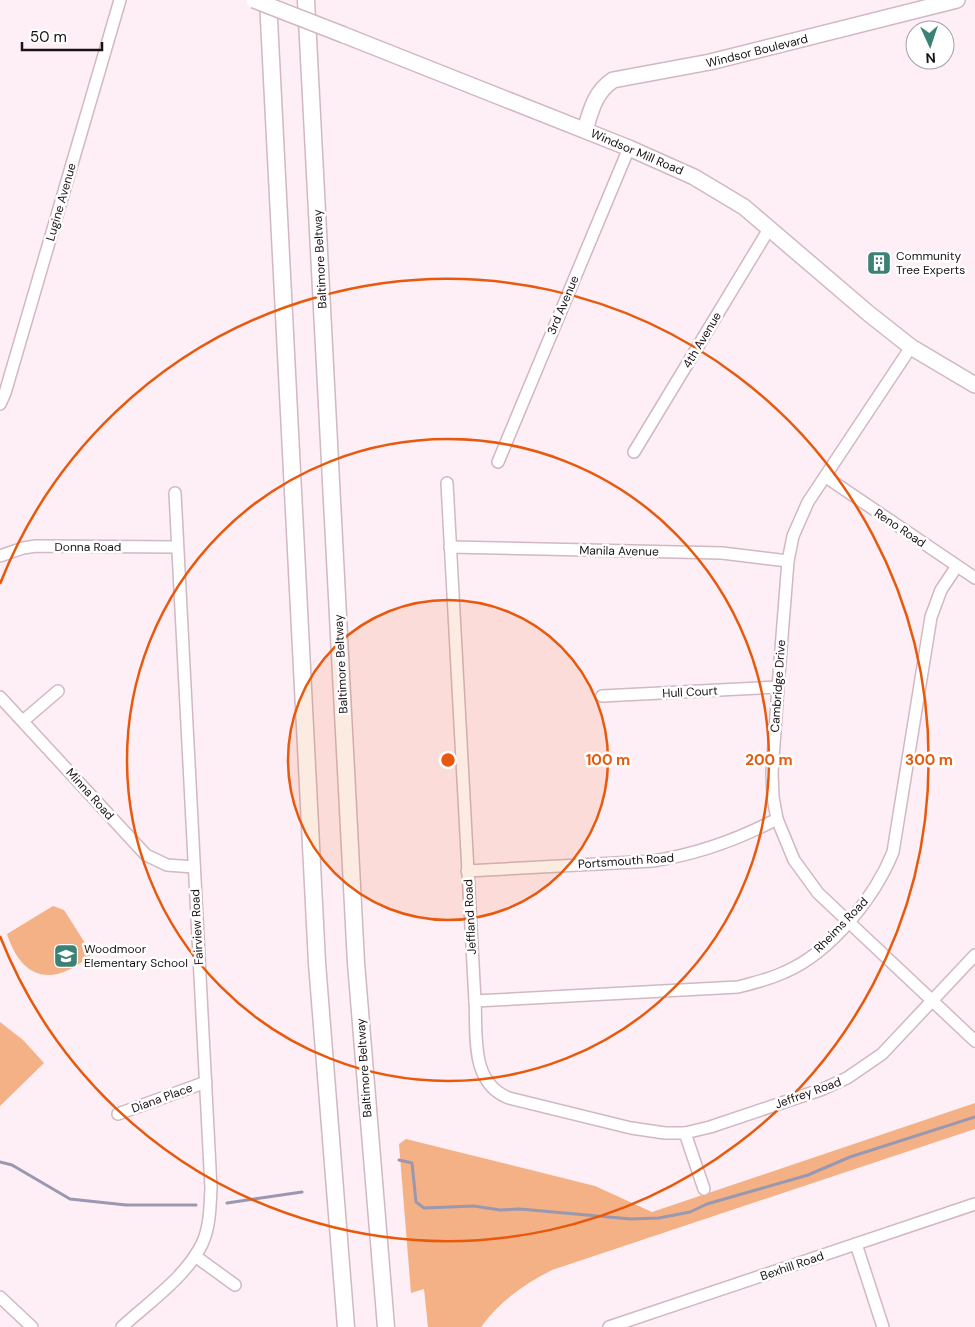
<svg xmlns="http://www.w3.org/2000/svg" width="975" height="1327" font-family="'DM Sans',sans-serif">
<rect width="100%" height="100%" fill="#feeef6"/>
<!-- green -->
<g fill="#f4b186">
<path d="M53,906L64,910L92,954C55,986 23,983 7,934Z"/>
<path d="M0,1022L23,1040L44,1063L0,1106Z"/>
<path d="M975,1103V1129L552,1270C524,1284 500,1301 481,1327H428L424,1289L411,1293L399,1144L406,1139L595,1186L652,1212Z"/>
</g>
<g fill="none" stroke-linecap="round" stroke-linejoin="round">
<!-- stream -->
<g stroke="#9998b0" stroke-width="3">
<path d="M399,1160L412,1163L416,1202L424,1208L474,1206L500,1210L520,1209L631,1219L659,1218L690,1212L707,1204L808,1175L850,1157L975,1117"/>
<path d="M0,1162L12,1165L70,1199L126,1205H196"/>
<path d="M227,1203L302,1192"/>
</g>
<defs>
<g id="minor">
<path d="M911,347L808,502L793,536L788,561L778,687L772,773L773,797L777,819L794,860L818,893L975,1041"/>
<path d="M0,404L5,393L120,0"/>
<path d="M634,452L769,229"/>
<path d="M498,462L629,148"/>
<path d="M826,477L975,578"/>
<path d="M447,483L475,1001C477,1036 470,1083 509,1098L631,1128L665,1133H685L710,1127L823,1089L847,1078L882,1054L975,955"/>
<path d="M450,547L722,553L788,561"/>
<path d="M0,556L23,548L36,546L177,547"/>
<path d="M602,696L778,687"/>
<path d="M0,697L146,855L167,865L194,867"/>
<path d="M23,721L58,691"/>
<path d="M467,871L653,861C698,854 737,840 777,819"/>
<path d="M475,1001L738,987C754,983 770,979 785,972C831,952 875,897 893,852L931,617L941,590L957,566"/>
<path d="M118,1114L206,1082"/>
<path d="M685,1133L704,1189"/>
<path d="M856,1244L883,1327"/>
<path d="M195,1256L235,1285"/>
<path d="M0,1297L32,1327"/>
<path d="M122,1327C149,1302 185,1278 202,1244C210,1227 210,1207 211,1188L175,493"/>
<path d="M609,1327L975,1204"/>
</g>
<g id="major">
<path d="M344,35L629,148L694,177L744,207L868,313L911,347L975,385"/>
<path d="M585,130C591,110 595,92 613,80L710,62L957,0"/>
</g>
<g id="highway">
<path d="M268,0L317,963L346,1327"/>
<path d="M306,0L356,963L386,1327"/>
</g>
</defs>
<!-- minor casing -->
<use href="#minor" stroke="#d1b8c3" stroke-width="14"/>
<!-- major casing -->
<use href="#major" stroke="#d1b8c3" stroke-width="18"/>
<!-- highway casing -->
<use href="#highway" stroke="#d1b8c3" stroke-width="19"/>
<!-- minor -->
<use href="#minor" stroke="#fff" stroke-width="11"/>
<!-- major -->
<use href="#major" stroke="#fff" stroke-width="15"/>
<!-- highway -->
<use href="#highway" stroke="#fff" stroke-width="16"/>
<defs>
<path id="major-bridge" d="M254,0L344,35"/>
</defs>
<!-- major-bridge casing -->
<use href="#major-bridge" stroke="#d1b8c3" stroke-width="18" stroke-linecap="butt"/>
<!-- major-bridge -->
<use href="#major-bridge" stroke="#fff" stroke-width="15"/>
</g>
<!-- distance rings -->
<circle cx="448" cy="760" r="160" fill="#e8590c" fill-opacity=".12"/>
<g fill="none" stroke="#e8590c" stroke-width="2.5">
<circle cx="448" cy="760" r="160"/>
<circle cx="448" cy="760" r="321"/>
<path d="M0 584A481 481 0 1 1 0 936"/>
</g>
<!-- icons -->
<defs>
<symbol id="building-square" viewBox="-11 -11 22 22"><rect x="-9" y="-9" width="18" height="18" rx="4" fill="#3b8176" stroke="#fff"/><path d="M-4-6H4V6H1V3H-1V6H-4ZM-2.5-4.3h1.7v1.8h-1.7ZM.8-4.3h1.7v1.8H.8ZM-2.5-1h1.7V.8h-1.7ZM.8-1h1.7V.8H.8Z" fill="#fff"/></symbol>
<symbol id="school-square" viewBox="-11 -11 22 22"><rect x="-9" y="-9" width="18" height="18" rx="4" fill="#3b8176" stroke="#fff"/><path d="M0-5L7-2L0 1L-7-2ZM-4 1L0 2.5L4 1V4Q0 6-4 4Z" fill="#fff"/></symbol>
</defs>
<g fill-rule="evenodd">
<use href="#building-square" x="865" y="249" width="28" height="28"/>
<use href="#school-square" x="52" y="942" width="28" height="28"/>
</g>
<g text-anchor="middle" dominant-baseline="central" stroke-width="5" stroke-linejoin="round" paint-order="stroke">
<!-- street labels -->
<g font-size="12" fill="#1b1216" stroke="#fff">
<text transform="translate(757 51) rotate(-14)">Windsor Boulevard</text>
<text transform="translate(637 152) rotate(23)">Windsor Mill Road</text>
<text transform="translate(61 202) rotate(-74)">Lugine Avenue</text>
<text transform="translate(320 259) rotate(-93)">Baltimore Beltway</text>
<text transform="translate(563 305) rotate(-67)">3rd Avenue</text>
<text transform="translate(702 340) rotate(-59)">4th Avenue</text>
<text transform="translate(900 528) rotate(34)">Reno Road</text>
<text x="88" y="547">Donna Road</text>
<text transform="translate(619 551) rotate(1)">Manila Avenue</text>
<text transform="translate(341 664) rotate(-93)">Baltimore Beltway</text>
<text transform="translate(778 686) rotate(-86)">Cambridge Drive</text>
<text transform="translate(690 692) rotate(-3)">Hull Court</text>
<text transform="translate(90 794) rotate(48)">Minna Road</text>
<text transform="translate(626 861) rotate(-4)">Portsmouth Road</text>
<text transform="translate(470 917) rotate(-93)">Jeffland Road</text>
<text transform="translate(841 925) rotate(-46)">Rheims Road</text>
<text transform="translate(197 927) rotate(-93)">Fairview Road</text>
<text transform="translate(364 1068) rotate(-94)">Baltimore Beltway</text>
<text transform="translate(808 1093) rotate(-20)">Jeffrey Road</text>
<text transform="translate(162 1098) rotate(-20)">Diana Place</text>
<text transform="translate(792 1266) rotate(-19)">Bexhill Road</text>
</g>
<!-- poi labels -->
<g font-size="12" fill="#1b1216" stroke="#fff" text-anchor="start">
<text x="896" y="256">Community<tspan x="896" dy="14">Tree Experts</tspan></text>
<text x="84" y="949">Woodmoor<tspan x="84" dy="14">Elementary School</tspan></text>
</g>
</g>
<circle cx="448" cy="760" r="8" fill="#e8590c" stroke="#fff" stroke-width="2.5"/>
<g font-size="15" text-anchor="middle" font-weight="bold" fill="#e8590c" stroke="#fff" stroke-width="5" stroke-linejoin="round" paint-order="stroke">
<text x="608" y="765">100 m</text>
<text x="769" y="765">200 m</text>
<text x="929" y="765">300 m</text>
</g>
<!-- north arrow -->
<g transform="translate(930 45) rotate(177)"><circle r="24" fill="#ffffff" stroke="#a4a0a2"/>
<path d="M0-4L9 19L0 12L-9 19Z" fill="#3b8176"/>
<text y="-8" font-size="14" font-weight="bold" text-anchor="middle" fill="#1b1216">N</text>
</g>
<!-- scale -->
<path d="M22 42v8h80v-8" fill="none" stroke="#1b1216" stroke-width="2.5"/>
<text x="30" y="42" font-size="15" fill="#1b1216" stroke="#ffffff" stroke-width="4" paint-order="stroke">50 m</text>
</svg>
